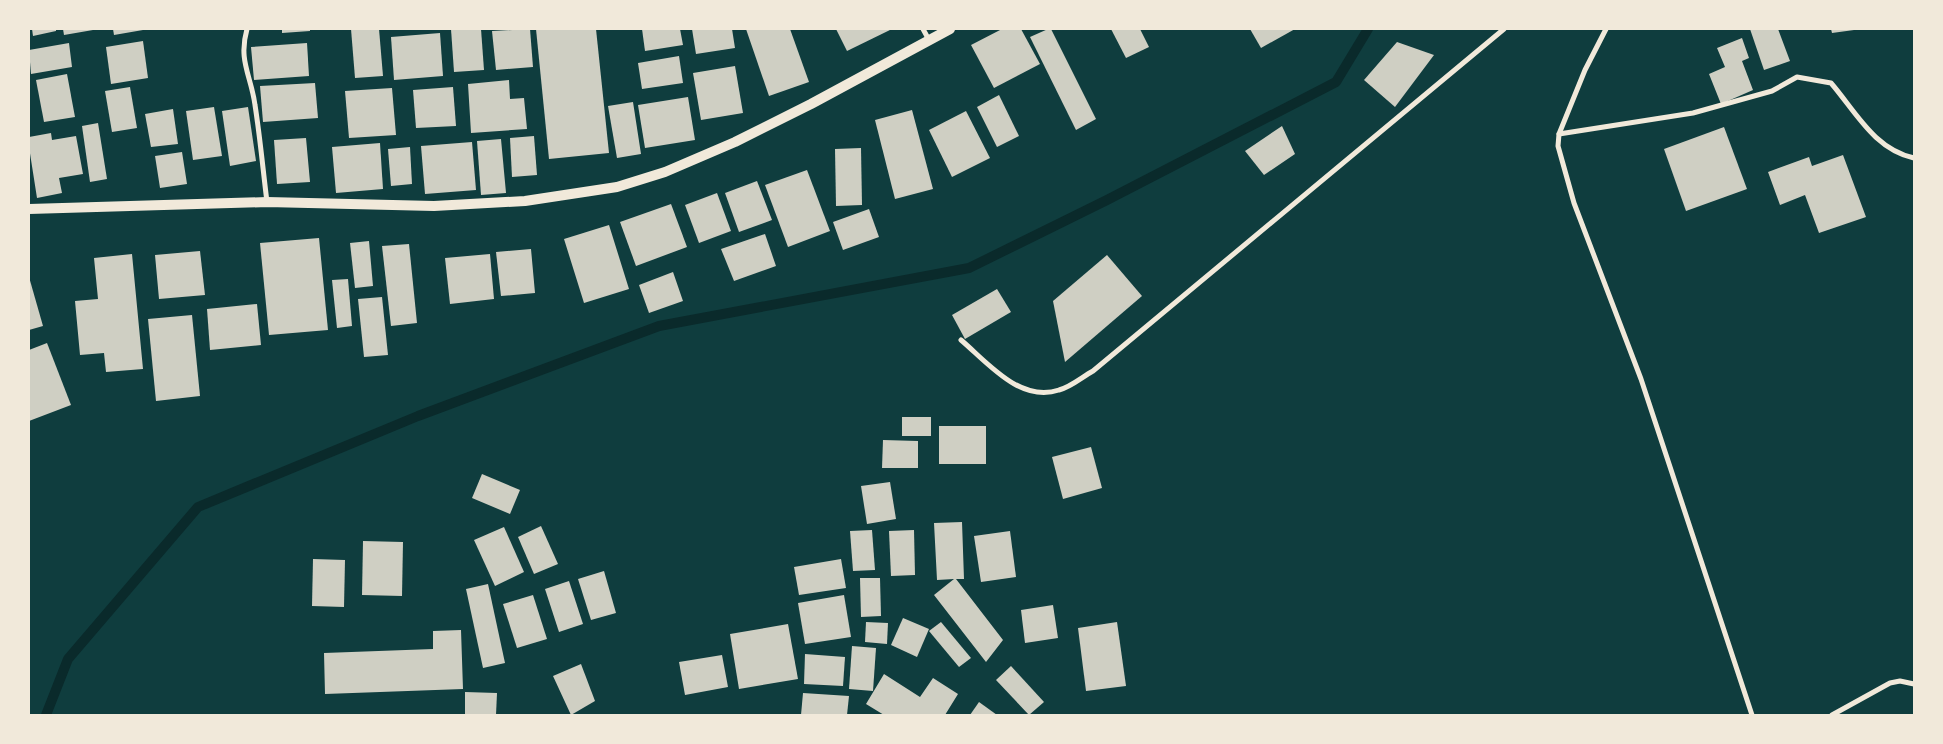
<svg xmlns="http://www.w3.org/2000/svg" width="1943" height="744" font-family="'DM Sans',sans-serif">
<rect width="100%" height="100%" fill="#0f3d3e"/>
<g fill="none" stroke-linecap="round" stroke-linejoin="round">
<!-- stream -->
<path stroke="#0a2a2b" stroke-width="10" d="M46,715L68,659L198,507L418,416L659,326L969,268L1107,200L1336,82L1368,29"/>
</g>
<!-- building -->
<g fill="#cfcfc3">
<path d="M32,29H56V31L33,36Z"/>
<path d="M63,29H93V30L64,35Z"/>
<path d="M113,29H143V30L114,35Z"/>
<path d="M282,29H310V31L282,33Z"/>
<path d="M351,29H379L383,76L355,78Z"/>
<path d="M451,29H481L484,70L454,72Z"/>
<path d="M530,29L533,67L496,70L492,31Z"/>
<path d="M536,29H596L609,153L549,159Z"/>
<path d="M642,29H680L683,45L645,51Z"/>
<path d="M692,29H732L735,48L696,54Z"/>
<path d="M746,29H790L809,82L769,96Z"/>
<path d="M836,29H892L847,51Z"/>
<path d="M1002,29H1021L1040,64L994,88L971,45Z"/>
<path d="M1048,29H1051L1096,119L1076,130L1030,37Z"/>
<path d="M1111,29H1140L1149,47L1126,58Z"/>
<path d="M1250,29H1295L1261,48Z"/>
<path d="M1750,29H1778L1790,61L1764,70Z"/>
<path d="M1831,29H1854V30L1832,33Z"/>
<path d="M440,33L443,76L394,80L391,37Z"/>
<path d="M1742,38L1749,58L1742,61L1753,90L1721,104L1709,74L1725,67L1717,48Z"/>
<path d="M143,41L148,78L111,84L106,47Z"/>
<path d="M1397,42L1434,55L1395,107L1364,80Z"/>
<path d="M69,43L72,67L31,74L29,50Z"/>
<path d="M307,43L309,76L254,80L251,47Z"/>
<path d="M679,56L683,83L642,89L638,63Z"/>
<path d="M735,66L743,113L701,120L693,73Z"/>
<path d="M67,74L75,117L44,122L36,80Z"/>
<path d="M509,80L510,99L524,98L527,129L471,133L468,84Z"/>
<path d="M315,83L318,118L263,122L260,86Z"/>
<path d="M130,87L137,128L112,132L105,91Z"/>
<path d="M453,87L456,126L416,128L413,90Z"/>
<path d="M392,88L396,135L349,138L345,91Z"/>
<path d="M999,95L1019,136L997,147L977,107Z"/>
<path d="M688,97L695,140L645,148L638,105Z"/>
<path d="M633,102L641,154L617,158L608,106Z"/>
<path d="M214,107L222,156L193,160L186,111Z"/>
<path d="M248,107L256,161L230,166L222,111Z"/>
<path d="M173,109L178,144L151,147L145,114Z"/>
<path d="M912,110L933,189L895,199L875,120Z"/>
<path d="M966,111L990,158L952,177L929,130Z"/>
<path d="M98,123L107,179L90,182L82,126Z"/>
<path d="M1282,126L1295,154L1264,175L1245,151Z"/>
<path d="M1724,127L1747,189L1686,211L1664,149Z"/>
<path d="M51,133L52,140L76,136L83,174L59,178L62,193L37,198L29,147V137Z"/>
<path d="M534,136L537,175L512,177L510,138Z"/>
<path d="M306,138L310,182L277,184L274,140Z"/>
<path d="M501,139L506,193L481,195L477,141Z"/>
<path d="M472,142L476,190L425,194L421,146Z"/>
<path d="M380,143L383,189L336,193L332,147Z"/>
<path d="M410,147L412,184L391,186L388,149Z"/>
<path d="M861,148L862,205L836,206L835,149Z"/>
<path d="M182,152L187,184L160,188L155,156Z"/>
<path d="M1843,155L1866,217L1819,233L1805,195L1780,205L1768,172L1809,157L1812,166Z"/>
<path d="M807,170L830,231L788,247L765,185Z"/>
<path d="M757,181L772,220L739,232L725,193Z"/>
<path d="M717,193L731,231L699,243L685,205Z"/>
<path d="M671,204L687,247L636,266L620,222Z"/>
<path d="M869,209L879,237L843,250L833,222Z"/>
<path d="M609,225L629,289L584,303L564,239Z"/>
<path d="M765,234L776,266L734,281L721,249Z"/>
<path d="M319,238L328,330L269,335L260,243Z"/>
<path d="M369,241L373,286L355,288L350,243Z"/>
<path d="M409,244L417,323L391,326L382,246Z"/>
<path d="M531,249L535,293L501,296L496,252Z"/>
<path d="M200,251L205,295L159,299L155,255Z"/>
<path d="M132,254L143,369L106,372L104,353L80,355L75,301L98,299L94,258Z"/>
<path d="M490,254L494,299L450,304L445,258Z"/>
<path d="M1107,255L1142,296L1065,362L1053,301Z"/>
<path d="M673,272L683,301L649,313L639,285Z"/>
<path d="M29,277L43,326L29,330Z"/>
<path d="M348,279L352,326L337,328L332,280Z"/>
<path d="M997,289L1011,312L965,339L952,315Z"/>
<path d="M382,297L388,355L364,357L358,299Z"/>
<path d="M257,304L261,345L210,350L207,309Z"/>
<path d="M192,315L200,396L156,401L148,319Z"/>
<path d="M47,343L71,405L29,421V350Z"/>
<rect x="902" y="417" width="29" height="19"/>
<rect x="939" y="426" width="47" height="38"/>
<path d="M883,440L918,441V468H882Z"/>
<path d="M1091,447L1102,488L1063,499L1052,457Z"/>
<path d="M482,474L520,490L510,514L472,498Z"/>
<path d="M890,482L896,519L867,524L861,486Z"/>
<path d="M962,522L964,579H956L1003,640L986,662L934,595L954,579L937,580L934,523Z"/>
<path d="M541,526L558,564L534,574L518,537Z"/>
<path d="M504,527L524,572L495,586L474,540Z"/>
<path d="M872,530L875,570L853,571L850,531Z"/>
<path d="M914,530L915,575L891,576L889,531Z"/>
<path d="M1010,531L1016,577L981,582L974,536Z"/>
<path d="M363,541L403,542L402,596L362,595Z"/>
<path d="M313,559L345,560L344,607L312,606Z"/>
<path d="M841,559L846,588L799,595L794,567Z"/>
<path d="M604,571L616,613L591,620L578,579Z"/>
<path d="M860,578H880L881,616L861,617Z"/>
<path d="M569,581L583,624L559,632L545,589Z"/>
<path d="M488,584L505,663L483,668L466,589Z"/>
<path d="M533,595L547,639L517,648L503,604Z"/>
<path d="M844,595L851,637L805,644L798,603Z"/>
<path d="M1053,605L1058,638L1025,643L1021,610Z"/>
<path d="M903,618L929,629L917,657L891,645Z"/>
<path d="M866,622L888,623L887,644L865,642Z"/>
<path d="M941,622L971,658L959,667L929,631Z"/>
<path d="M1117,622L1126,686L1086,691L1078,628Z"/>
<path d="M788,624L798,679L739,689L730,634Z"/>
<path d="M461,630L463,689L325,694L324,653L433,649V631Z"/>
<path d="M852,646L876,648L873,691L849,689Z"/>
<path d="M805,654L845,657L843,686L804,684Z"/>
<path d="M722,655L728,687L685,695L679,662Z"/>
<path d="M581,664L595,701L571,715L553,676Z"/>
<path d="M1011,666L1044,702L1029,715L996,680Z"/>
<path d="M884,674L920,697L933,678L958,694L945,715H884L866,704Z"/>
<path d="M465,692L497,693L496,715H465Z"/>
<path d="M803,693L849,696L847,715H801Z"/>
<path d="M979,702L997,715H970Z"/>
</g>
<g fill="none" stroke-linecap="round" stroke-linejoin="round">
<!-- minor -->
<g stroke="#f1e9da" stroke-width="5">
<path d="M247,29C238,61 251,75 255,105C260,137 263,170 267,202"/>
<path d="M923,29L929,40"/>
<path d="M1606,29L1585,70L1559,134L1558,146L1574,203L1641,379L1752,715"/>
<path d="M1559,134L1693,113L1772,91L1797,77L1831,83C1856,112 1874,149 1914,158"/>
<path d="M961,340C988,363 1020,403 1059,390C1071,387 1082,377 1093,371L1504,29"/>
<path d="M1832,715L1890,683L1900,681L1914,684"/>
</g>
<!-- secondary -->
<path stroke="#f1e9da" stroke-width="10" d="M29,209L267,202L434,206L525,201L617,187L665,172L735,142L811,104L950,29"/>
</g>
<!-- border -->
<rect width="1943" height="744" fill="none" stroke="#f1e9da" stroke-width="60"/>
</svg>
